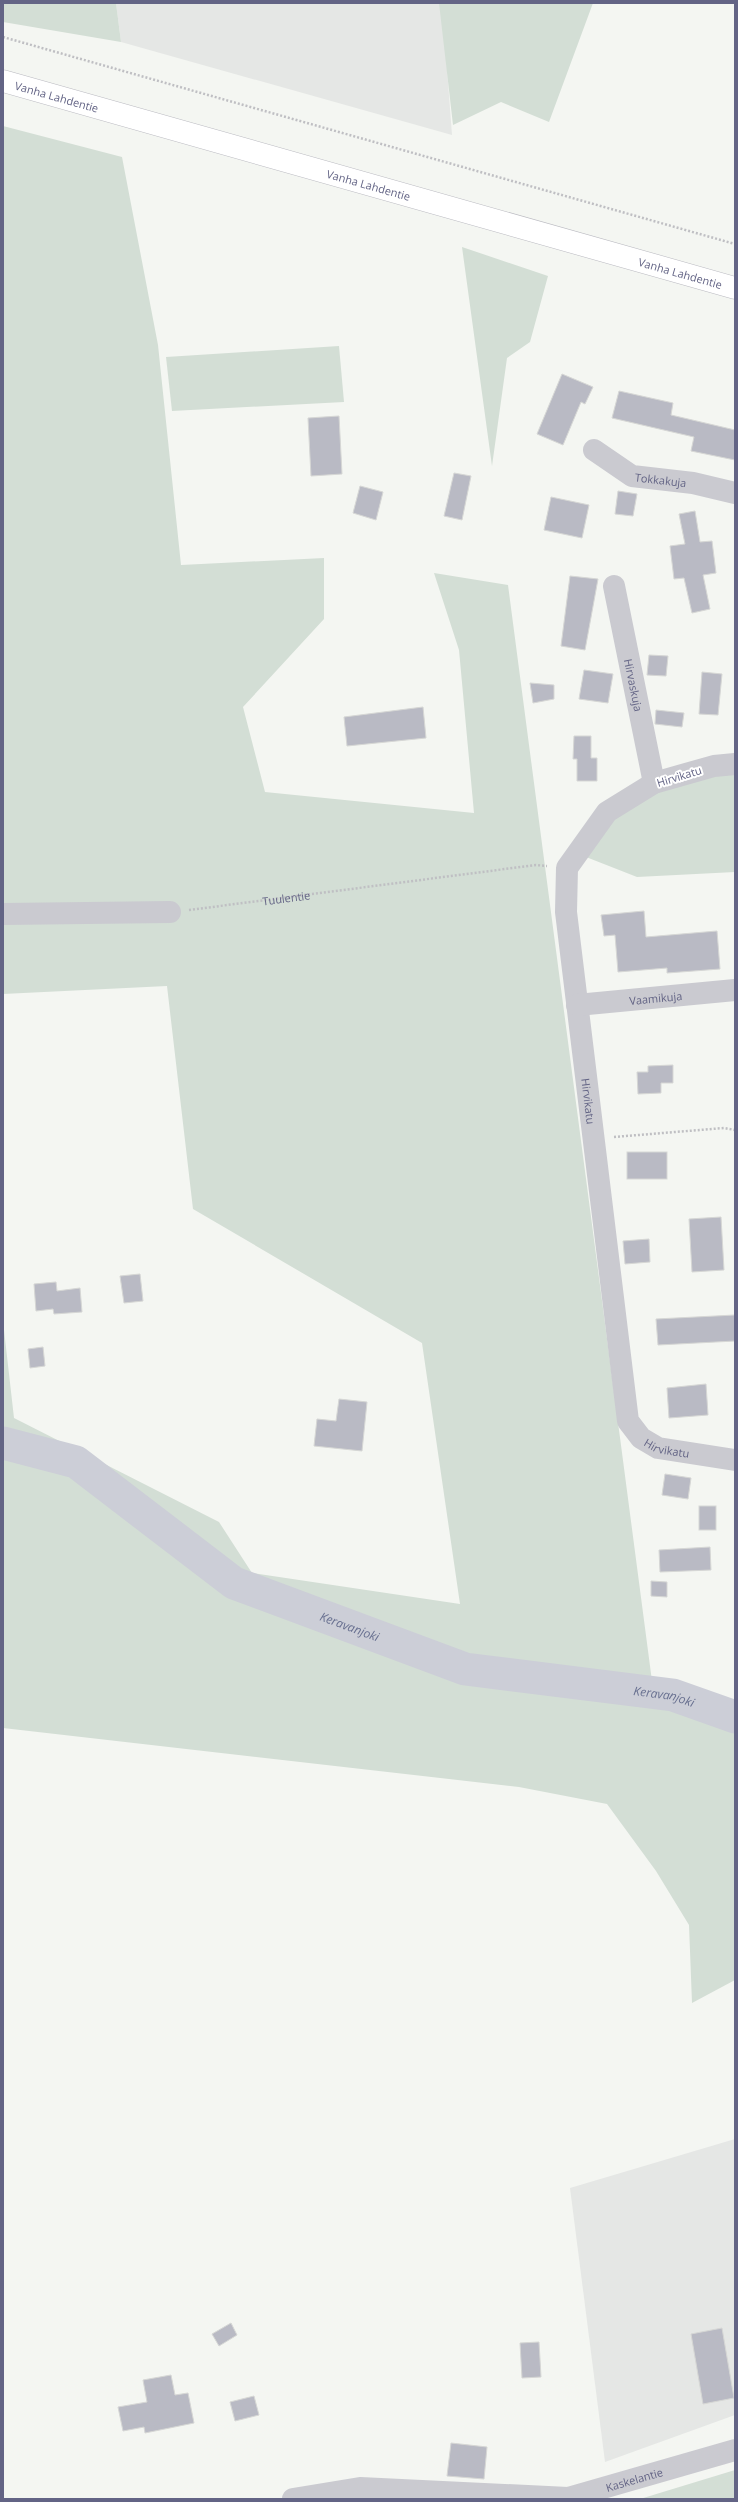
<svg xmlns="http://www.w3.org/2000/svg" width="738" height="2502" font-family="'Open Sans',sans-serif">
<rect width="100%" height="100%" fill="#f4f6f2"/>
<!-- built -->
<g fill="#e5e7e5">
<path d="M116,3H442L452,135L121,42Z"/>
<path d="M735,2139V2415L605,2462L570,2188Z"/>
</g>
<!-- green -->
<g fill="#d3ded5">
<path d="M3,3H116L121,42L3,22Z"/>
<path d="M439,3H593L549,122L501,102L453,125Z"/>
<path d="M3,126L122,157L158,345L181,565L324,558V619L243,707L265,792L474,813L459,650L434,573L508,585L655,1704L735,1733V1980L692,2003L689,1925L656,1871L607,1804L519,1787L3,1728V1321L14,1418L219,1522L252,1573L460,1604L422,1343L193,1209L167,986L3,994Z"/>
<path d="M462,247L548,276L530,342L507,358L492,466Z"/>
<path d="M339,346L344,402L172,411L166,357Z"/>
<path d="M735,774V872L637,877L586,857C595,845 603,829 614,820C646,791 693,777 735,774Z"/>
<path d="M735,2470V2499H640Z"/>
</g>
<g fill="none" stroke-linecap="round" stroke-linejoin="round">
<!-- river -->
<path stroke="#ccced7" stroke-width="33" id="s1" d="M3,1443L76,1462L234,1583L465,1669L673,1695L735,1717"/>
</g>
<!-- building -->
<g fill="#b9bac4" stroke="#d6d7d5">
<path d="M562,374L593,387L585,404L581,402L563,445L537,434Z"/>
<path d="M619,391L673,403L671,415L735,430V460L691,451L694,437L612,418Z"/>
<path d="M339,416L342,474L311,476L308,418Z"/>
<path d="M454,473L471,476L462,520L444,516Z"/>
<path d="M360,486L383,492L376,520L353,513Z"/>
<path d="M618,491L637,494L633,516L615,514Z"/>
<path d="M551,497L589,505L582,538L544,530Z"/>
<path d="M695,511L700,542L712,541L716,573L703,575L710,609L692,613L684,578L674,579L670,546L685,544L679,514Z"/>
<path d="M570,576L598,579L585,650L561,646Z"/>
<path d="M649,655L668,656L666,676L647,675Z"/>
<path d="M584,670L613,674L608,703L579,699Z"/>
<path d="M702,672L722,674L718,715L699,714Z"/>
<path d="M530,683L554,685V699L533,703Z"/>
<path d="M423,707L426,738L347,746L344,717Z"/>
<path d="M656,710L684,713L682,727L655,724Z"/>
<path d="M574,736H591V758H597V781H577V759H573Z"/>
<path d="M644,911L646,937L717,931L720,969L667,973V968L618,972L615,935L604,936L601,915Z"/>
<path d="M673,1065V1083H661V1093L638,1094L637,1072H648V1066Z"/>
<rect x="627" y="1152" width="40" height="27"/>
<path d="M721,1217L724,1270L692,1272L689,1219Z"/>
<path d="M649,1239L650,1262L625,1264L623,1241Z"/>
<path d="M140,1274L143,1301L124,1303L120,1276Z"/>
<path d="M56,1282L57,1291L80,1288L82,1312L54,1314L53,1309L36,1311L34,1284Z"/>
<path d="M735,1315V1341L658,1345L656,1319Z"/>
<path d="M43,1347L45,1366L30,1368L28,1349Z"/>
<path d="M706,1384L708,1415L669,1418L667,1388Z"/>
<path d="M339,1399L367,1402L362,1451L314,1446L317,1419L336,1421Z"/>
<path d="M665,1474L691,1478L688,1499L662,1495Z"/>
<rect x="699" y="1506" width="17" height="24"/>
<path d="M710,1547L711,1570L660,1572L659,1550Z"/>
<path d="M651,1581L667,1582V1597L651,1596Z"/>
<path d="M231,2323L237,2335L219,2346L212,2334Z"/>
<path d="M722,2328L734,2398L703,2404L691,2334Z"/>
<path d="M539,2342L541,2377L522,2378L520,2343Z"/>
<path d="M171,2375L175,2395L188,2393L194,2423L145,2433L144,2427L123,2431L118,2407L147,2402L143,2380Z"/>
<path d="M254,2396L259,2415L235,2421L230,2402Z"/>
<path d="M451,2443L487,2447L484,2479L447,2476Z"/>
</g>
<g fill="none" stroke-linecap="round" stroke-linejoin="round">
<defs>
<g id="major">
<path id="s8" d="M3,81L735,288"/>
</g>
</defs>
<!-- major casing -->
<use href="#major" stroke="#babac1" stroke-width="23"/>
<!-- path -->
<g stroke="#bfbfc3" stroke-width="2.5" stroke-dasharray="2 2" stroke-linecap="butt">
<path d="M3,37L735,244"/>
<path id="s2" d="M189,910L536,865L547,866"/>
<path d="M614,1137L724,1128L735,1130"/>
</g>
<!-- minor -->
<g stroke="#cacad0" stroke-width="22">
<path id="s3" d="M594,450L632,476L693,483L735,493"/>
<path id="s4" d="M614,586L654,783"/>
<path id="s5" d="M735,764L714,766L654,783L607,812L567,868L566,912L628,1421L641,1438L658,1448L735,1460"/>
<path d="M3,914L170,912"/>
<path id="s6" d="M577,1005L735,990"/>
<path id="s7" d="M293,2499L360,2488L568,2498L735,2450"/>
</g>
<!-- major -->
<use href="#major" stroke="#fff" stroke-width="22"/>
</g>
<g text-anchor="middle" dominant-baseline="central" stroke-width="4" stroke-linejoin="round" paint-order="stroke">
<!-- street labels -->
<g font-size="11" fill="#636485" stroke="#fff">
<text stroke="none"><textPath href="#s8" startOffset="56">Vanha Lahdentie</textPath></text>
<text stroke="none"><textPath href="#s8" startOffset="380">Vanha Lahdentie</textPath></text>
<text stroke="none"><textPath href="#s8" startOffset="704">Vanha Lahdentie</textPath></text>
<text stroke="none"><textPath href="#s3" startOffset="75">Tokkakuja</textPath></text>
<text stroke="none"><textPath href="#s4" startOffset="101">Hirvaskuja</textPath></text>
<text transform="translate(679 776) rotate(-17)">Hirvikatu</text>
<text stroke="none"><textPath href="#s2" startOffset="98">Tuulentie</textPath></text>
<text stroke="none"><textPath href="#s6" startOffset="79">Vaamikuja</textPath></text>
<text stroke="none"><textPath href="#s5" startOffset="442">Hirvikatu</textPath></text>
<text stroke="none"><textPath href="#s5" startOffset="814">Hirvikatu</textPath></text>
<text stroke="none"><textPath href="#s7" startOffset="345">Kaskelantie</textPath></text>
</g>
<!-- water labels -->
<g font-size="12" font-style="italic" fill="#687090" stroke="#fff">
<text stroke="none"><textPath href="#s1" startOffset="398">Keravanjoki</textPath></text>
<text stroke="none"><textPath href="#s1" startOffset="722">Keravanjoki</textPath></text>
</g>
</g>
<!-- border -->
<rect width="738" height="2502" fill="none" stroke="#636485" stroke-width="8"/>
</svg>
